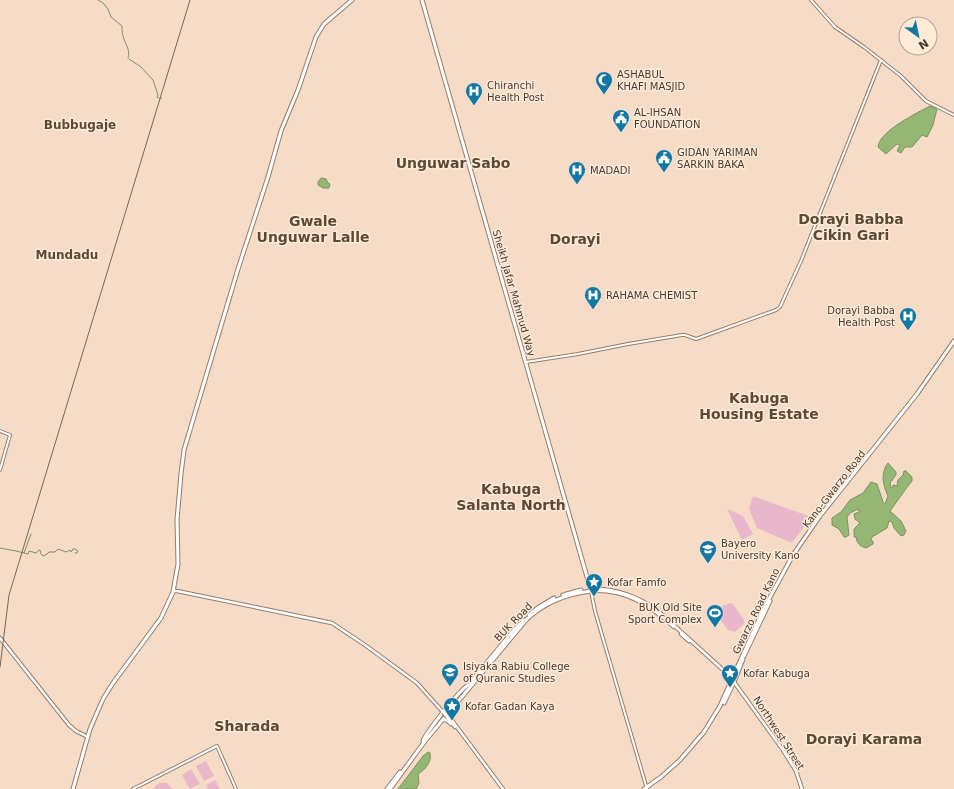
<svg xmlns="http://www.w3.org/2000/svg" width="954" height="789" font-family="'DejaVu Sans',sans-serif">
<rect width="100%" height="100%" fill="#f6dbc6"/>
<!-- green -->
<g fill="#e9b7ca">
<path d="M753,496L811,517L792,543L757,528L749,509Z"/>
<path d="M727,509L743,516L753,534L742,540Z"/>
<path d="M730,603L733,604L744,620V624L735,632L728,630L717,615L720,607Z"/>
<path d="M206,761L214,776L204,781L196,766Z"/>
<path d="M191,769L200,784L190,789L182,775Z"/>
<path d="M215,780L220,789H208L206,785Z"/>
<path d="M159,783H167L173,789H152Z"/>
</g>
<!-- water -->
<g fill="#94b773" stroke="#7c925f">
<path d="M930,106L937,109L933,125L927,137L922,135L912,147H905L901,153L897,151L900,145L897,144L886,154L878,147C879,131 919,112 930,106Z"/>
<path d="M321,178L326,179L328,183L330,184L329,188H323L318,185V182Z"/>
<path d="M888,463L896,472V475L890,483L891,488L893,487V485L897,486L898,480L903,475L904,471H906L912,477V481L908,486L890,511L901,521L906,531L904,535L901,536L894,528L892,522L889,521L887,528L872,537L871,539L873,542V544L866,548C859,546 857,543 856,537H854V529L860,523L855,519L854,514L859,512V510L858,509L850,513L847,517L849,535L846,537H844L839,529L832,525V518L841,512L850,500L863,493L871,482L877,484L883,502L884,504H885L888,496C883,485 880,474 888,463Z"/>
<path d="M428,752L430,753C432,762 425,770 418,774L419,783L416,789H398L423,756Z"/>
</g>
<g fill="none" stroke-linecap="round" stroke-linejoin="round">
<!-- stream -->
<g stroke="#7c925f" stroke-width="1">
<path d="M98,0L103,3L108,9L111,17L122,26C122,29 122,33 123,36C125,44 131,50 128,58"/>
<path d="M129,59L141,67L153,80L158,95L157,97L159,98"/>
<path d="M161,98V99"/>
<path d="M0,548L16,551L28,554L29,551L36,553L39,550H40L41,554L43,556L47,554L49,552H55L58,549L66,552L70,550L71,552L73,549H75L78,551L77,553H75"/>
<path d="M24,553L31,534"/>
</g>
<defs>
<g id="tertiary">
<path d="M811,0L835,27L864,47L901,76L926,101L954,115"/>
<path d="M526,362L578,354L628,344L682,335H685L696,339L776,310L780,307L801,261L881,60"/>
<path d="M0,431L10,435L0,470"/>
<path d="M591,591L595,611L647,789"/>
<path d="M133,789L217,746L236,789"/>
</g>
<g id="secondary">
<path d="M591,589C615,588 637,596 657,610L732,678"/>
<path d="M173,591H177L332,623L365,645L417,683L443,712"/>
<path d="M591,591C626,589 649,605 674,627"/>
<path d="M681,634L689,641"/>
<path d="M0,638L69,725L76,731L88,737"/>
<path d="M734,682L783,750L796,771L802,789"/>
<path d="M448,715L503,789"/>
<path d="M447,717L455,727"/>
<path d="M444,720H446L451,724"/>
</g>
<g id="primary">
<path d="M563,595L581,590"/>
<path d="M529,615L539,607L554,598"/>
<path d="M744,656L770,601"/>
<path d="M727,675H731L733,674"/>
<path d="M470,683L513,631L524,620"/>
<path d="M724,703L734,682L743,659"/>
<path d="M423,741C427,731 459,691 468,685"/>
<path d="M73,789L90,729L103,699L113,683L161,618L173,592L178,564L177,520L181,474L184,450L238,269L268,177L281,131L298,90L316,37L324,24L352,0"/>
<path d="M387,789L400,772"/>
<path d="M390,789L425,741L527,619C545,602 567,594 591,591L422,0"/>
<path d="M644,789L661,777L680,760L704,732L720,706L763,610L793,555L820,516L917,394L954,341"/>
</g>
</defs>
<!-- tertiary casing -->
<use href="#tertiary" stroke="#947c69" stroke-width="4"/>
<!-- secondary casing -->
<use href="#secondary" stroke="#947c69" stroke-width="4.5"/>
<!-- primary casing -->
<use href="#primary" stroke="#947c69" stroke-width="5"/>
<!-- tertiary -->
<use href="#tertiary" stroke="#fff" stroke-width="2"/>
<!-- secondary -->
<use href="#secondary" stroke="#fff" stroke-width="2.5"/>
<!-- primary -->
<use href="#primary" stroke="#fff" stroke-width="3"/>
<!-- rail -->
<path stroke="#75665a" stroke-width="1" d="M0,667L9,595L190,0"/>
<defs>
<g id="secondary-bridge">
<path d="M732,678L734,682"/>
<path d="M444,710L448,715"/>
<path d="M443,712L447,717"/>
</g>
</defs>
<!-- secondary-bridge casing -->
<use href="#secondary-bridge" stroke="#947c69" stroke-width="4.5" stroke-linecap="butt"/>
<!-- secondary-bridge -->
<use href="#secondary-bridge" stroke="#fff" stroke-width="2.5"/>
</g>
<!-- icons -->
<defs>
<symbol id="mosque-pin" viewBox="-11 -11 22 30"><path d="M0 17L-7.5 6A9.5 9.5 0 1 1 7.5 6Z" fill="#1277a3" stroke="#ffead8"/><path d="M3.5-4.9A6 6 0 1 0 3.5 4.9A5 5 0 1 1 3.5-4.9Z" fill="#fff"/></symbol>
<symbol id="hospital-pin" viewBox="-11 -11 22 30"><path d="M0 17L-7.5 6A9.5 9.5 0 1 1 7.5 6Z" fill="#1277a3" stroke="#ffead8"/><path d="M-5-5h3v3.5h4V-5h3V5h-3V1.5h-4V5h-3Z" fill="#fff"/></symbol>
<symbol id="civic-pin" viewBox="-11 -11 22 30"><path d="M0 17L-7.5 6A9.5 9.5 0 1 1 7.5 6Z" fill="#1277a3" stroke="#ffead8"/><path d="M-.6-6.5H3V-4.5H.6V-3L4-1V1h2V6H-6V1h2V-1L-.6-3ZM-1.2 2.5V6h2.4V2.5Z" fill="#fff"/></symbol>
<symbol id="university-pin" viewBox="-11 -11 22 30"><path d="M0 17L-7.5 6A9.5 9.5 0 1 1 7.5 6Z" fill="#1277a3" stroke="#ffead8"/><path d="M0-5L7-2L0 1L-7-2ZM-4 1L0 2.5L4 1V4Q0 6-4 4Z" fill="#fff"/></symbol>
<symbol id="sight-pin" viewBox="-11 -11 22 30"><path d="M0 17L-7.5 6A9.5 9.5 0 1 1 7.5 6Z" fill="#1277a3" stroke="#ffead8"/><path d="M0-6L1.8-2.2L6-1.7L2.9 1.2L3.7 5.4L0 3.3L-3.7 5.4L-2.9 1.2L-6-1.7L-1.8-2.2Z" fill="#fff"/></symbol>
<symbol id="stadium-pin" viewBox="-11 -11 22 30"><path d="M0 17L-7.5 6A9.5 9.5 0 1 1 7.5 6Z" fill="#1277a3" stroke="#ffead8"/><path d="M0-5a6.5 5 0 1 0 0 10a6.5 5 0 1 0 0-10ZM-3.5-1.8h7v3.6h-7Z" fill="#fff"/></symbol>
</defs>
<g fill-rule="evenodd">
<use href="#mosque-pin" x="594" y="70" width="20" height="27"/>
<use href="#hospital-pin" x="464" y="81" width="20" height="27"/>
<use href="#civic-pin" x="611" y="108" width="20" height="27"/>
<use href="#civic-pin" x="654" y="148" width="20" height="27"/>
<use href="#hospital-pin" x="567" y="160" width="20" height="27"/>
<use href="#hospital-pin" x="583" y="285" width="20" height="27"/>
<use href="#hospital-pin" x="898" y="306" width="20" height="27"/>
<use href="#university-pin" x="698" y="539" width="20" height="27"/>
<use href="#sight-pin" x="584" y="572" width="20" height="27"/>
<use href="#stadium-pin" x="705" y="603" width="20" height="27"/>
<use href="#university-pin" x="440" y="662" width="20" height="27"/>
<use href="#sight-pin" x="720" y="663" width="20" height="27"/>
<use href="#sight-pin" x="442" y="696" width="20" height="27"/>
</g>
<g text-anchor="middle" dominant-baseline="central" stroke-width="3" stroke-linejoin="round" paint-order="stroke">
<!-- poi labels -->
<g font-size="10" fill="#443a31" stroke="#ffead8" text-anchor="start">
<text x="617" y="74">ASHABUL<tspan x="617" dy="12">KHAFI MASJID</tspan></text>
<text x="487" y="85">Chiranchi<tspan x="487" dy="12">Health Post</tspan></text>
<text x="634" y="112">AL-IHSAN<tspan x="634" dy="12">FOUNDATION</tspan></text>
<text x="677" y="152">GIDAN YARIMAN<tspan x="677" dy="12">SARKIN BAKA</tspan></text>
<text x="590" y="170">MADADI</text>
<text x="606" y="295">RAHAMA CHEMIST</text>
<text x="895" y="310" text-anchor="end">Dorayi Babba<tspan x="895" dy="12">Health Post</tspan></text>
<text x="721" y="543">Bayero<tspan x="721" dy="12">University Kano</tspan></text>
<text x="607" y="582">Kofar Famfo</text>
<text x="702" y="607" text-anchor="end">BUK Old Site<tspan x="702" dy="12">Sport Complex</tspan></text>
<text x="463" y="666">Isiyaka Rabiu College<tspan x="463" dy="12">of Quranic Studies</tspan></text>
<text x="743" y="673">Kofar Kabuga</text>
<text x="465" y="706">Kofar Gadan Kaya</text>
</g>
<!-- street labels -->
<g font-size="10" fill="#443a31" stroke="#ffead8">
<text transform="translate(514 293) rotate(74)">Sheikh Jafar Mahmud Way</text>
<text transform="translate(834 489) rotate(-52)">Kano-Gwarzo Road</text>
<text transform="translate(756 611) rotate(-64)">Gwarzo Road Kano</text>
<text transform="translate(513 622) rotate(-46)">BUK Road</text>
<text transform="translate(779 733) rotate(57)">Northwest Street</text>
</g>
<!-- quarter labels -->
<g font-size="12" font-weight="bold" fill="#5d4836" stroke="#ffead8">
<text x="80" y="125">Bubbugaje</text>
<text x="67" y="255">Mundadu</text>
</g>
<!-- district labels -->
<g font-size="14" font-weight="bold" fill="#5d4836" stroke="#ffead8">
<text x="453" y="163">Unguwar Sabo</text>
<text x="851" y="219">Dorayi Babba<tspan x="851" dy="16">Cikin Gari</tspan></text>
<text x="313" y="221">Gwale<tspan x="313" dy="16">Unguwar Lalle</tspan></text>
<text x="575" y="239">Dorayi</text>
<text x="759" y="398">Kabuga<tspan x="759" dy="16">Housing Estate</tspan></text>
<text x="511" y="489">Kabuga<tspan x="511" dy="16">Salanta North</tspan></text>
<text x="247" y="726">Sharada</text>
<text x="864" y="739">Dorayi Karama</text>
</g>
</g>
<!-- north arrow -->
<g transform="translate(918 36) rotate(147)"><circle r="19" fill="#ffead8" stroke="#b4a495"/>
<path d="M0-3L7 15L0 10L-7 15Z" fill="#1277a3"/>
<text y="-6" font-size="11" font-weight="bold" text-anchor="middle" fill="#443a31">N</text>
</g>
</svg>
